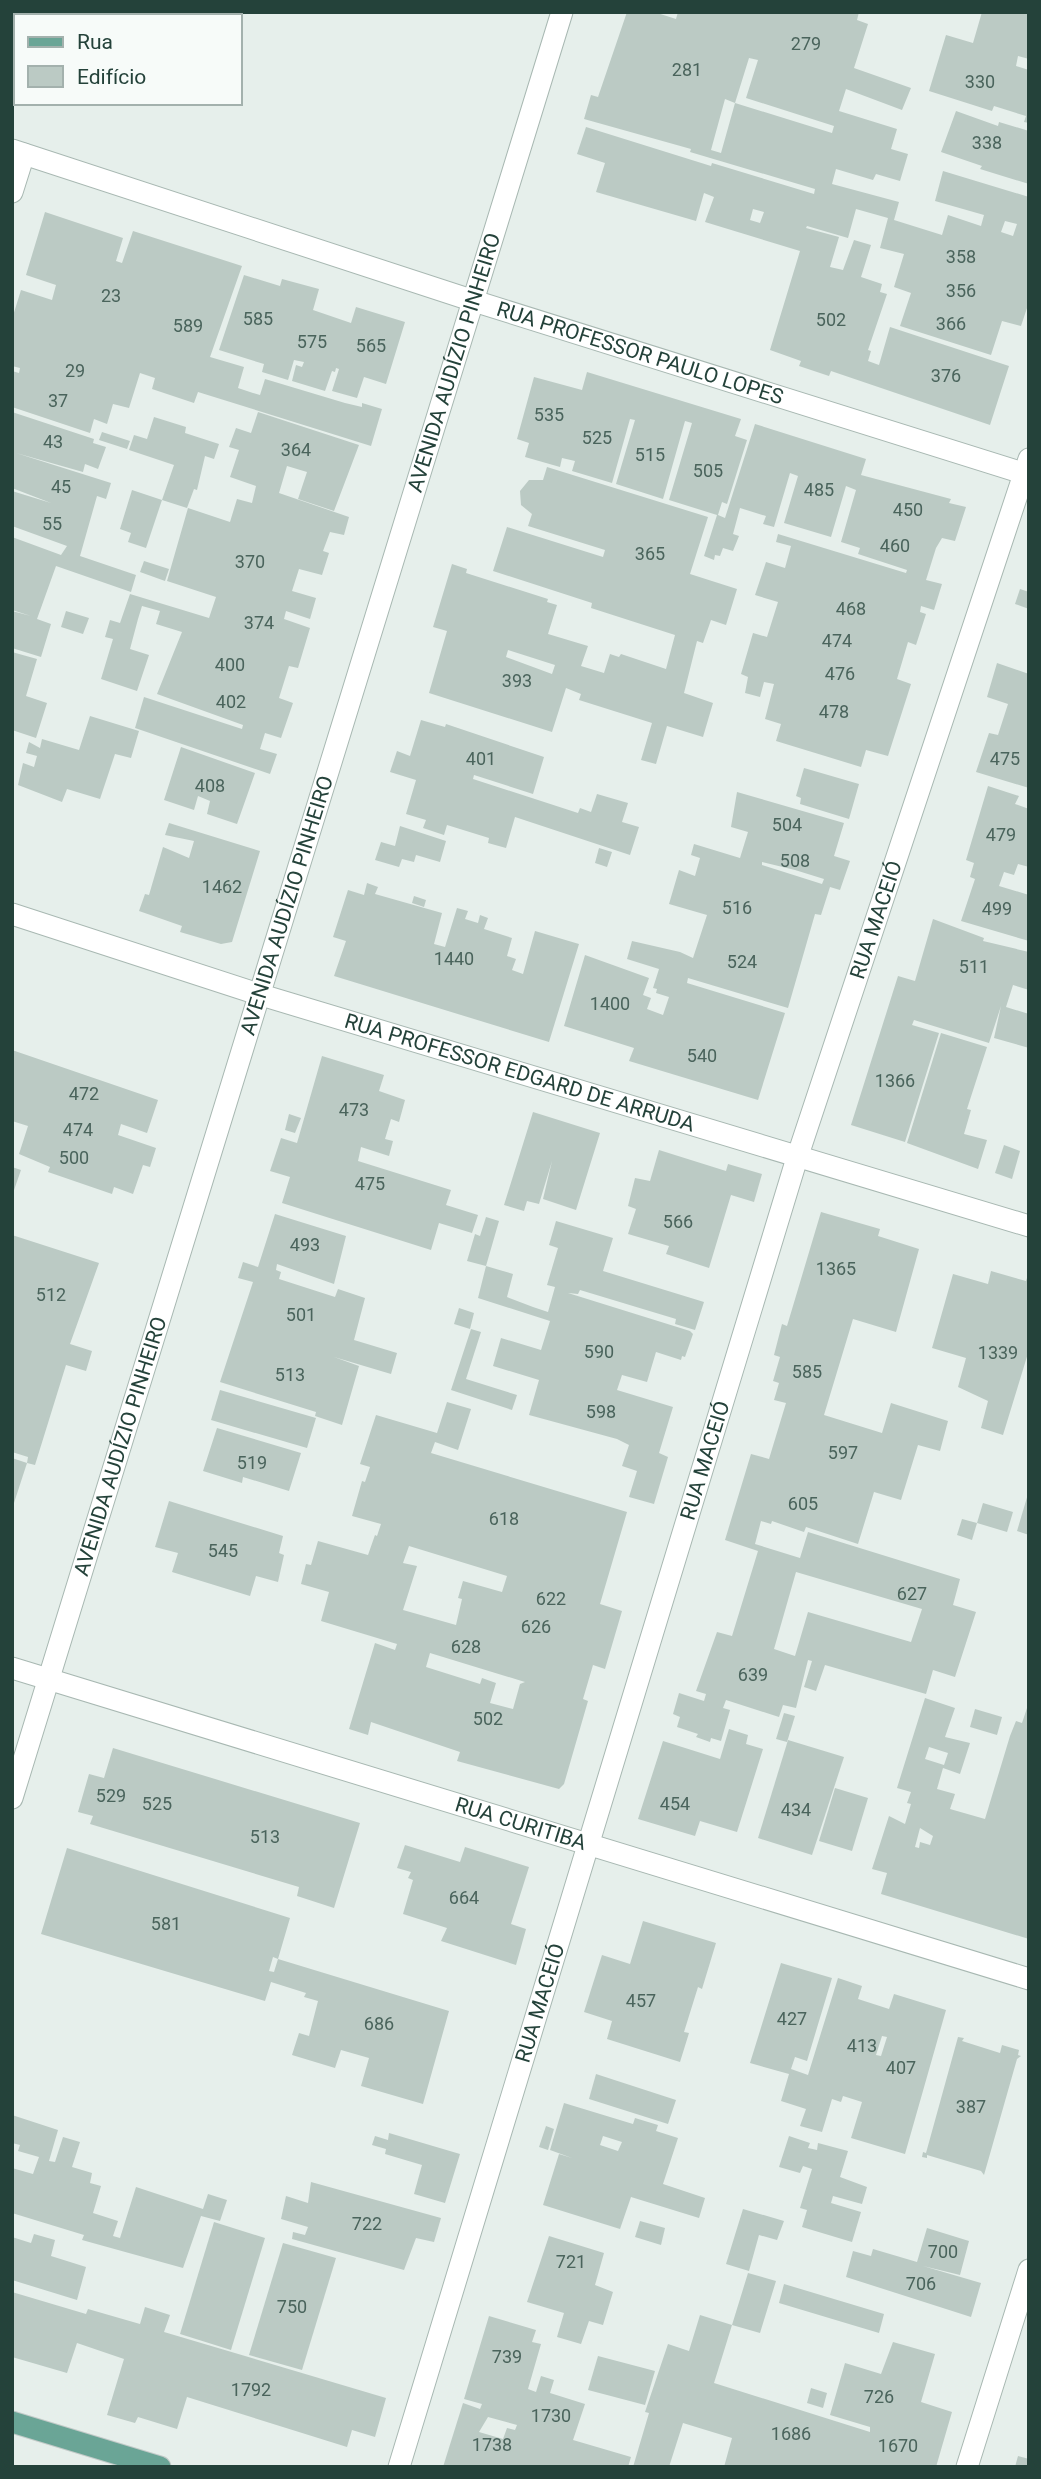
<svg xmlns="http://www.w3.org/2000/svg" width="1041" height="2479" font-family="Roboto,sans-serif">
<rect width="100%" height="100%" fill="#e6efeb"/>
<!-- building -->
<g fill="#bbcac4" fill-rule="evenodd">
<path d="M627,12H654L676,19L678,12H859L857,20L868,24L854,68L911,88L902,110L846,89L839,111L897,129L891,149L908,154L900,181L876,174L873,180L836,169L832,184L899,202L894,220L942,235L948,215L981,226L984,215L935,201L943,171L1029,197V302L1021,326L1002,321L991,355L900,326L911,293L894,287L904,254L880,248L888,218L856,209L848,238L807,226L806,228L839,237L830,267L843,270L854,240L871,245L861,277L882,284L880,292L887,294L868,350L871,351L868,361L879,365L890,327L1009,366L990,425L831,371L829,376L799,366L801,361L770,350L800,251L705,222L714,197L704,193L696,221L596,192L605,163L577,154L586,127L711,166L712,163L814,194L815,189L690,152L691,149L584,119L591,95L598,97ZM749,58L758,60L746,98L834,126L832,133L735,103ZM725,99L735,103L721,153L711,150ZM753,209L764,212L760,223L750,220ZM1005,221L1017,224L1013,236L1001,232Z"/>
<path d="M982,12H1029V59L1018,56L1016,66L1029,70V123L1024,122L1026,116L994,106L992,111L929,91L946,35L973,43Z"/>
<path d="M956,111L998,126L999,122L1029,131V184L980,169L982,166L941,152Z"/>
<path d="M45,212L123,238L116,261L122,263L133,231L242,266L210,357L244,367L238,388L253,393L260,395L265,379L345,403L362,407V403L382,409L371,446L198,392L194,403L152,389L155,378L140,373L129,408L113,404L107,424L94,419L90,433L12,407V371L19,373L20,368L12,366V319L21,290L52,300L56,285L26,275Z"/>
<path d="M244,275L280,286L282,279L319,289L313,310L351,323L356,307L405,322L386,384L364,377L357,398L332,391L339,369L336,368L335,372L332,371L325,391L292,381L296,365L302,367L304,362L294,360L288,380L262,372L264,364L219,350Z"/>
<path d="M587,372L741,419L735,436L747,440L727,504L722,502L718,515L725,518L755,424L866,459L861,475L951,499L949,503L966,507L955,541L942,538L936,548L926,580L942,584L934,610L921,606L920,612L926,614L916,645L908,642L897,679L911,684L888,756L866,750L861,767L776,741L781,724L765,719L774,684L764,682L760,697L745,693L748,677L741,674L753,633L767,637L778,602L755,595L766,562L785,568L791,546L776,542L778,534L906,573L907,570L858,554L860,548L841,542L856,490L846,486L831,537L784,523L798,476L790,473L774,527L763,524L766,516L740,508L733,534L739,536L733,551L723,548L720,556L715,555L714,560L704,556L717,515L669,500L692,423L685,421L663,499L616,484L635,420L630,419L612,483L572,471L575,461L562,458L560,467L525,457L529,443L517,439L534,377L582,390Z"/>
<path d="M12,412L94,439L93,443L106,447L98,469L85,464L83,472L16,453L111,483L106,499L97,496L80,556L136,575L131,592L56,566L37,619L51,624L41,657L12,648V611L31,616L12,610V537L61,555L67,546L12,526V491L51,503L12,488Z"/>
<path d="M258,412L359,445L334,511L298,499L307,472L287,466L279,493L349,517L344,535L330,532L323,551L329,553L322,575L299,569L292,591L316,598L310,619L286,611L284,619L310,628L298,668L289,666L279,698L293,703L281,738L265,733L260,749L277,754L270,774L135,728L144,697L242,729L243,725L157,694L182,632L156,624L160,611L142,606L138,619L130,649L149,655L137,691L101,679L113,639L105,637L110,620L120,623L130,594L209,618L216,597L167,581L188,508L230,522L237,499L252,503L256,486L230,477L239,450L229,447L236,428L251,433Z"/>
<path d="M154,417L186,427L185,433L219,444L214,459L205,456L197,490L194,489L187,508L162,500L174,465L129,450L134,435L147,439Z"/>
<path d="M102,432L130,441L127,449L99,440Z"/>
<path d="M547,467L708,517L690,574L737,589L726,625L711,620L703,643L697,641L684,693L713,703L703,737L667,726L656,764L641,760L652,723L579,700L581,694L566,688L552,732L429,693L447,631L433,627L452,564L467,569L466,573L548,599L547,602L557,605L548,634L588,646L581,666L604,673L610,654L619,657L621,654L666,669L675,635L591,608L592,603L493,571L507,527L603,557L605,550L528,526L532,514L521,505L520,491L529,480H543ZM508,650L555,665L552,674L506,657Z"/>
<path d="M132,490L162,500L146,548L128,542L131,533L120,529Z"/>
<path d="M144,561L169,569L165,581L140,572Z"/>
<path d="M1020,589L1029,592V609L1015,604Z"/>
<path d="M66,611L89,618L83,634L61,627Z"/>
<path d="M12,652L37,659L26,696L47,703L36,738L12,730Z"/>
<path d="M997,663L1029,674V788L976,772L989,733L998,735L1008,704L987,697Z"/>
<path d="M90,716L139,731L131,758L115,754L100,799L67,789L62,802L18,785L23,763L34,767L37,756L26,753L29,742L40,748L42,739L79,750Z"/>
<path d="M421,720L445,727L446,724L544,757L533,794L474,775L473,779L578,813L580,808L591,812L597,794L628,803L622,822L639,827L630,855L515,817L506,848L488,843L489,838L447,825L444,835L423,828L426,820L406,814L416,780L390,772L397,751L410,756Z"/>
<path d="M181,747L255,773L237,824L207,814L210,801L198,796L194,810L164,800Z"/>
<path d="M804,768L859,784L849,819L800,804L801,798L796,796Z"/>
<path d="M988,786L1019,796L1015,804L1029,809V867L1018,864L1014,875L1004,872L999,886L1029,895V941L961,921L975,879L970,877L974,863L966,860Z"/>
<path d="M737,792L844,823L834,856L850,861L840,890L830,887L821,915L815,914L788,1008L688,978L687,983L785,1013L758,1100L629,1061L634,1048L564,1026L585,955L649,978L643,995L651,998L647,1009L663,1015L669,997L656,993L657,989L653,988L659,969L627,959L632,941L680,952L693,958L707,915L669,904L679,870L695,876L700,858L691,855L694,844L740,858L748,832L731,827ZM762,862L795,870L824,879L822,884L762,865Z"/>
<path d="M169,823L260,851L232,942L221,944L180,932L182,926L139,911L145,894L149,895L163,847L189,858L194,841L165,835Z"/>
<path d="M400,826L446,841L440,862L416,855L414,862L402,859L399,867L375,860L381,842L395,846Z"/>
<path d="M599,848L612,852L607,867L595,863Z"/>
<path d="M367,883L378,887L375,894L442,913L434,944L445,947L457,908L468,911L465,919L478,923L480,915L488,918L484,929L512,938L507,956L516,959L512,970L523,974L535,931L579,944L549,1042L334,976L346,941L333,937L348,890L364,895Z"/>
<path d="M414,896L426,900L424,907L412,903Z"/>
<path d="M933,919L984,938L983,941L1029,952V990L1013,985L1006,1007L1029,1014V1048L994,1038L1001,1006L989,1043L914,1020L912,1025L939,1033L905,1142L851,1125L898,976L915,981Z"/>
<path d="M941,1033L987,1047L967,1109L971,1110L964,1134L987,1140L978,1169L907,1143Z"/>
<path d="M12,1050L158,1100L147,1133L121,1124L118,1135L156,1148L150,1167L143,1165L133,1194L114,1187L112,1194L48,1172L50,1167L19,1154L28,1126L12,1121Z"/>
<path d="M322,1056L384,1075L379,1091L405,1100L399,1122L391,1119L385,1139L393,1141L389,1156L361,1147L358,1161L451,1190L446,1205L478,1215L472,1233L439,1223L431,1250L282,1203L290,1177L270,1171L281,1138L297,1143Z"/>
<path d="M533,1112L600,1133L576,1210L543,1199L552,1161L539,1204L527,1201L524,1211L504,1205Z"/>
<path d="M289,1114L301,1118L295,1133L285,1130Z"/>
<path d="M1004,1145L1020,1151L1012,1179L995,1173Z"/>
<path d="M659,1150L726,1171L728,1164L762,1174L754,1202L731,1195L709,1268L666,1254L669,1246L628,1234L636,1209L628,1206L635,1178L650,1181Z"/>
<path d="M12,1167L21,1170L13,1193H12Z"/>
<path d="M821,1212L880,1229L878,1236L919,1249L896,1332L853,1319L824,1415L882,1433L891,1403L948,1421L940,1451L918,1445L901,1500L874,1492L858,1544L806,1527L804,1532L772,1521L771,1524L761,1521L755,1544L800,1558L808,1532L960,1579L953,1605L976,1612L955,1677L933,1670L926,1694L825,1665L816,1691L804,1687L812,1661L808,1660L796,1708L783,1705L779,1717L726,1700L723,1708L730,1710L721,1741L711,1738L710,1742L696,1737L698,1734L677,1727L680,1717L673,1714L679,1693L704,1701L706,1694L696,1691L717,1632L732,1636L758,1551L725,1540L751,1454L769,1459L786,1403L774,1400L779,1383L773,1381L780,1357L774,1355L782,1324L787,1326ZM796,1572L922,1609L911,1642L808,1612L795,1656L774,1649Z"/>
<path d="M275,1214L346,1236L334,1284L277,1264L276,1270L281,1272L279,1279L335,1297L338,1289L365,1298L354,1340L397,1353L391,1374L334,1357L359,1366L342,1425L315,1416L316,1412L220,1382L253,1282L238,1278L243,1262L258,1267Z"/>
<path d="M486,1217L499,1221L486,1266L513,1274L507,1297L533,1307L548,1312L555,1287L547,1285L558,1248L549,1245L556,1221L613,1238L603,1271L704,1302L695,1330L675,1324L676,1319L580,1290L578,1294L568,1293L690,1331L693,1334L685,1357L682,1356L681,1360L656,1352L647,1382L622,1375L617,1390L673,1407L659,1453L668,1457L654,1504L629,1497L637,1471L622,1466L629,1445L617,1439L529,1415L539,1380L493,1366L501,1338L541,1350L550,1321L478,1298L486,1266L467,1261L475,1234L480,1236Z"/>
<path d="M12,1235L99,1263L70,1344L92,1351L86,1371L66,1365L35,1465L27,1463L28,1457L12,1452Z"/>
<path d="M991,1271L1026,1281L1029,1272V1350L1003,1435L981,1428L988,1401L958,1387L966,1358L932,1348L953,1274L988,1284Z"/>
<path d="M459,1308L474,1313L470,1329L454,1324Z"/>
<path d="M471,1329L481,1332L466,1379L517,1395L512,1410L451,1390Z"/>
<path d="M220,1390L316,1418L307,1448L211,1420Z"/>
<path d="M447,1402L471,1409L458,1450L435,1442L431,1453L627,1512L600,1604L622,1611L605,1669L593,1665L583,1699L588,1701L564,1784L559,1789L457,1761L460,1752L371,1722L368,1735L349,1729L375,1643L395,1650L397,1644L321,1621L329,1592L301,1584L306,1564L311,1565L318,1541L368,1555L375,1535L377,1536L381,1524L352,1516L362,1481L365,1482L370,1467L360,1464L376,1415L437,1433ZM409,1546L507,1576L502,1592L463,1581L458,1598L462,1599L456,1625L403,1610L417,1566L403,1563ZM430,1653L525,1682L520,1684L513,1709L490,1703L496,1683L482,1678L480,1684L426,1667Z"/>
<path d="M217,1428L301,1453L289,1491L243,1477L242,1483L203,1471Z"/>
<path d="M12,1458L27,1463L13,1506H12Z"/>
<path d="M1028,1494H1029V1535L1017,1531Z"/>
<path d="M169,1501L283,1536L279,1553L284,1555L278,1582L256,1576L250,1596L172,1572L178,1553L155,1547Z"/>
<path d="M983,1503L1013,1512L1007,1532L977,1523Z"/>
<path d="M962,1519L977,1523L972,1540L957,1535Z"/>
<path d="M925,1698L955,1708L945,1737L970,1743L960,1774L943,1768L937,1789L955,1794L950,1809L985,1819L1010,1736L1016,1721L1022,1723L1029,1702V1939L881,1894L887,1873L872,1869L889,1816L905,1824L911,1804L907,1803L911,1792L897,1788ZM929,1747L948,1753L944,1765L925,1759ZM920,1828L933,1836L930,1845L920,1842L919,1848L915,1847Z"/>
<path d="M975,1709L1002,1717L997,1735L970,1727Z"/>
<path d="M784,1713L795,1716L787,1742L776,1739Z"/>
<path d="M729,1729L748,1735L746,1744L763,1749L737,1832L700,1821L695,1836L638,1819L663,1741L720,1759Z"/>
<path d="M788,1740L844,1757L812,1855L758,1838Z"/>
<path d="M113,1748L360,1823L334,1908L297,1896L299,1887L90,1824L93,1816L78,1812L89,1774L104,1778Z"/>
<path d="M835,1788L868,1798L852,1851L819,1841Z"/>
<path d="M405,1845L460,1862L465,1847L529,1867L511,1924L526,1929L516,1965L441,1941L447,1928L403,1914L413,1880L408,1878L411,1872L397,1868Z"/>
<path d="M67,1848L290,1918L278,1959L449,2011L423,2104L361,2086L369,2058L341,2050L335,2068L292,2055L299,2033L309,2036L318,2001L304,1997L306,1993L271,1982L265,2001L41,1934ZM273,1957L278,1959L274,1972L269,1971Z"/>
<path d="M643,1921L716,1943L702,1989L698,1987L684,2032L689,2033L680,2062L607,2039L612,2021L584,2012L602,1955L630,1964Z"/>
<path d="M781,1963L832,1978L807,2061L795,2057L791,2069L808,2075L838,1978L862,1986L858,1999L889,2009L894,1994L946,2010L905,2154L851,2138L862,2102L843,2096L841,2102L832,2099L822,2132L800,2126L806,2109L781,2101L789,2074L750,2063ZM882,2036L887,2037L881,2056L876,2055Z"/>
<path d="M958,2037L964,2038L962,2041L1000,2053L1002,2045L1019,2050L1018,2055L1021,2056L1017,2059L984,2175L981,2171L927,2155V2158L922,2157L923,2152L926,2153Z"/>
<path d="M596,2074L676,2100L668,2124L589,2099Z"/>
<path d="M564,2103L633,2124L635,2118L658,2125L656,2131L678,2138L663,2184L705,2198L699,2218L631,2197L620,2229L543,2205L559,2154L572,2158L550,2150ZM603,2136L622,2142L618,2151L600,2145Z"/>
<path d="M12,2115L58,2130L49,2161L55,2162L63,2137L80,2142L72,2167L92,2173L90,2183L101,2186L93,2213L118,2221L113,2236L120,2238L136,2187L203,2209L208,2194L227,2200L220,2221L201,2216L183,2268L82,2240L84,2235L12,2213V2168L33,2174L39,2157L18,2151L20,2145L12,2143Z"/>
<path d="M546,2126L554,2129L548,2150L539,2147Z"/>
<path d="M389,2133L460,2154L445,2203L414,2194L422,2165L385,2154L386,2149L372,2145L375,2136L388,2140Z"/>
<path d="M789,2136L810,2143L808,2148L817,2150L818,2143L848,2151L840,2177L867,2187L862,2204L833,2196L831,2203L861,2212L852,2242L802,2227L807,2210L800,2208L812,2169L803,2166L800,2173L779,2167Z"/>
<path d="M311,2182L441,2218L434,2242L416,2238L404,2270L292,2239L293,2232L305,2235L308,2227L281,2219L286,2196L308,2203Z"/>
<path d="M743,2209L784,2221L777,2240L759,2235L749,2271L726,2264Z"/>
<path d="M640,2221L665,2228L661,2245L635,2237Z"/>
<path d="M214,2222L265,2238L231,2350L180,2334Z"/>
<path d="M927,2228L969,2241L960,2275L923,2266L981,2283L971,2317L846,2277L853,2251L871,2256L873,2249L917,2262Z"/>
<path d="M34,2234L55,2240L51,2256L86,2267L77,2300L12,2280V2237L31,2243Z"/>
<path d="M549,2236L604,2253L595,2285L613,2292L603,2325L589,2321L581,2344L557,2337L564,2313L527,2302Z"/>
<path d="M283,2243L336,2258L302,2370L249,2355Z"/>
<path d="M748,2273L776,2281L760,2333L732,2325L714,2383L870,2432V2427L830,2415L845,2363L881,2374L893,2342L935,2354L921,2402L952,2412L936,2467H724L732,2438L683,2423L669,2467H633L649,2413L645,2412L668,2344L689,2351L700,2315L732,2325Z"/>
<path d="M784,2284L884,2314L879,2333L779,2303Z"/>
<path d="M12,2292L86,2314L88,2309L140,2324L145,2307L170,2315L164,2332L386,2398L375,2437L352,2430L347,2447L187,2397L177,2429L138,2417L135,2423L107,2415L124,2359L77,2343L67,2373L12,2357Z"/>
<path d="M489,2316L536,2330L532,2342L541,2344L528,2389L536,2392L541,2376L554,2380L550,2393L585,2404L573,2440L631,2457L628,2467H443L463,2403L480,2409L482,2404L464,2399ZM488,2417L517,2425L515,2430L507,2428L503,2439L479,2432Z"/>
<path d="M598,2356L655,2371L645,2405L588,2390Z"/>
<path d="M811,2388L827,2393L823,2408L807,2403Z"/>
<path d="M1018,2456L1029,2459V2467H1015Z"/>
</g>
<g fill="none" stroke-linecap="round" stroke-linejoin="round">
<defs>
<g id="minor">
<path id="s1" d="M12,150L474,301L1029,475"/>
<path d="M12,192L24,154"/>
<path id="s2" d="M12,914L258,994L1029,1226"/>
<path id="s3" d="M12,1668L1029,1979"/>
<path id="s4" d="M12,1798L562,12"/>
<path id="s5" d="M399,2467L797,1158L1029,459"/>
<path d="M967,2467L1029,2270"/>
</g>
<path id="primary" d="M12,2422L160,2467"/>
</defs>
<!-- minor casing -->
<use href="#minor" stroke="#a8b8b2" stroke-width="23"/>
<!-- primary casing -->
<use href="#primary" stroke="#c2cac8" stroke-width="23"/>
<!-- minor -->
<use href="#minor" stroke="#fff" stroke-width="21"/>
<!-- primary -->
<use href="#primary" stroke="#6aa596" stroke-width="21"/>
</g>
<g text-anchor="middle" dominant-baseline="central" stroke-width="5" stroke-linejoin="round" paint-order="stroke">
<!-- number labels -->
<g font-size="18" fill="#4a645c">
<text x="806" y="43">279</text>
<text x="687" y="69">281</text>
<text x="980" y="81">330</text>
<text x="987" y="142">338</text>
<text x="961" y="256">358</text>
<text x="961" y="290">356</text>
<text x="111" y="295">23</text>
<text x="258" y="318">585</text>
<text x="831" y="319">502</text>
<text x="951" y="323">366</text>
<text x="188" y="325">589</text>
<text x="312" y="341">575</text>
<text x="371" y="345">565</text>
<text x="75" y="370">29</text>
<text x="946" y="375">376</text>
<text x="58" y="400">37</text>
<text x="549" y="414">535</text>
<text x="597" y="437">525</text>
<text x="53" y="441">43</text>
<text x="296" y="449">364</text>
<text x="650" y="454">515</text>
<text x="708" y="470">505</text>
<text x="61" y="486">45</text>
<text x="819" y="489">485</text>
<text x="908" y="509">450</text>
<text x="52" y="523">55</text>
<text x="895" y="545">460</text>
<text x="650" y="553">365</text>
<text x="250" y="561">370</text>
<text x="851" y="608">468</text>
<text x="259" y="622">374</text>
<text x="837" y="640">474</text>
<text x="230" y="664">400</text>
<text x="840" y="673">476</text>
<text x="517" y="680">393</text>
<text x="231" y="701">402</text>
<text x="834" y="711">478</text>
<text x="481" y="758">401</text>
<text x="1005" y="758">475</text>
<text x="210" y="785">408</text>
<text x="787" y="824">504</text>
<text x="1001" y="834">479</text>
<text x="795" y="860">508</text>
<text x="222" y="886">1462</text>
<text x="737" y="907">516</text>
<text x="997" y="908">499</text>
<text x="454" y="958">1440</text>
<text x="742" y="961">524</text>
<text x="974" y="966">511</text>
<text x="610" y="1003">1400</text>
<text x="702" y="1055">540</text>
<text x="895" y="1080">1366</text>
<text x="84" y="1093">472</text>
<text x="354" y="1109">473</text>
<text x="78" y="1129">474</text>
<text x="74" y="1157">500</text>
<text x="370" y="1183">475</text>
<text x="678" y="1221">566</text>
<text x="305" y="1244">493</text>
<text x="836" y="1268">1365</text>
<text x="51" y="1294">512</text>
<text x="301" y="1314">501</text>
<text x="599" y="1351">590</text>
<text x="998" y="1352">1339</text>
<text x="807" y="1371">585</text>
<text x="290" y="1374">513</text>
<text x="601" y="1411">598</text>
<text x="843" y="1452">597</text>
<text x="252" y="1462">519</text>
<text x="803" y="1503">605</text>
<text x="504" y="1518">618</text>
<text x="223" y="1550">545</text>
<text x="912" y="1593">627</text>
<text x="551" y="1598">622</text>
<text x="536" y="1626">626</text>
<text x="466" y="1646">628</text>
<text x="753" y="1674">639</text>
<text x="488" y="1718">502</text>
<text x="111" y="1795">529</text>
<text x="157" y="1803">525</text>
<text x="675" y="1803">454</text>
<text x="796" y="1809">434</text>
<text x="265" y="1836">513</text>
<text x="464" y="1897">664</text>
<text x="166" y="1923">581</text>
<text x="641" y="2000">457</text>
<text x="792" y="2018">427</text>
<text x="379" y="2023">686</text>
<text x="862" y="2045">413</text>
<text x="901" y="2067">407</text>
<text x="971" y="2106">387</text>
<text x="367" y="2223">722</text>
<text x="943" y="2251">700</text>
<text x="571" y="2261">721</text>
<text x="921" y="2283">706</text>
<text x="292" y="2306">750</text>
<text x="507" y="2356">739</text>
<text x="251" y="2389">1792</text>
<text x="879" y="2396">726</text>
<text x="551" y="2415">1730</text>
<text x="791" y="2433">1686</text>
<text x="492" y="2444">1738</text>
<text x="898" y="2445">1670</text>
</g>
<!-- street labels -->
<g font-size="21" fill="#24423a" stroke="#f7fbf9">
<text stroke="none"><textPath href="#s1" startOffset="660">RUA PROFESSOR PAULO LOPES</textPath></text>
<text stroke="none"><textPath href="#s4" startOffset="1502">AVENIDA AUDÍZIO PINHEIRO</textPath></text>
<text stroke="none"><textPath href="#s4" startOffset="934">AVENIDA AUDÍZIO PINHEIRO</textPath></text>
<text stroke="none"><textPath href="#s5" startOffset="1619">RUA MACEIÓ</textPath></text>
<text stroke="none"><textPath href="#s2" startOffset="532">RUA PROFESSOR EDGARD DE ARRUDA</textPath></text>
<text stroke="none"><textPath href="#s4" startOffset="368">AVENIDA AUDÍZIO PINHEIRO</textPath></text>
<text stroke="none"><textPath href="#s5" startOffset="1052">RUA MACEIÓ</textPath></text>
<text stroke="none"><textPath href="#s3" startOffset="532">RUA CURITIBA</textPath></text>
<text stroke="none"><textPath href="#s5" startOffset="485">RUA MACEIÓ</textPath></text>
</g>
</g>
<!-- border -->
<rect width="1041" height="2479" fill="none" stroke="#24423a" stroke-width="28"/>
<!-- legend -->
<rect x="14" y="14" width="228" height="91" fill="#f7fbf9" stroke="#a3b1ad" stroke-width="2"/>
<rect x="28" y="37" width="35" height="10" fill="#6aa596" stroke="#a3b1ad" stroke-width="2"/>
<text x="77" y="49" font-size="21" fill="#24423a">Rua</text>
<rect x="28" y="66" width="35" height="21" fill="#bbcac4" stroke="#a3b1ad" stroke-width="2"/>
<text x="77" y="84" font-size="21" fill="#24423a">Edifício</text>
</svg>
